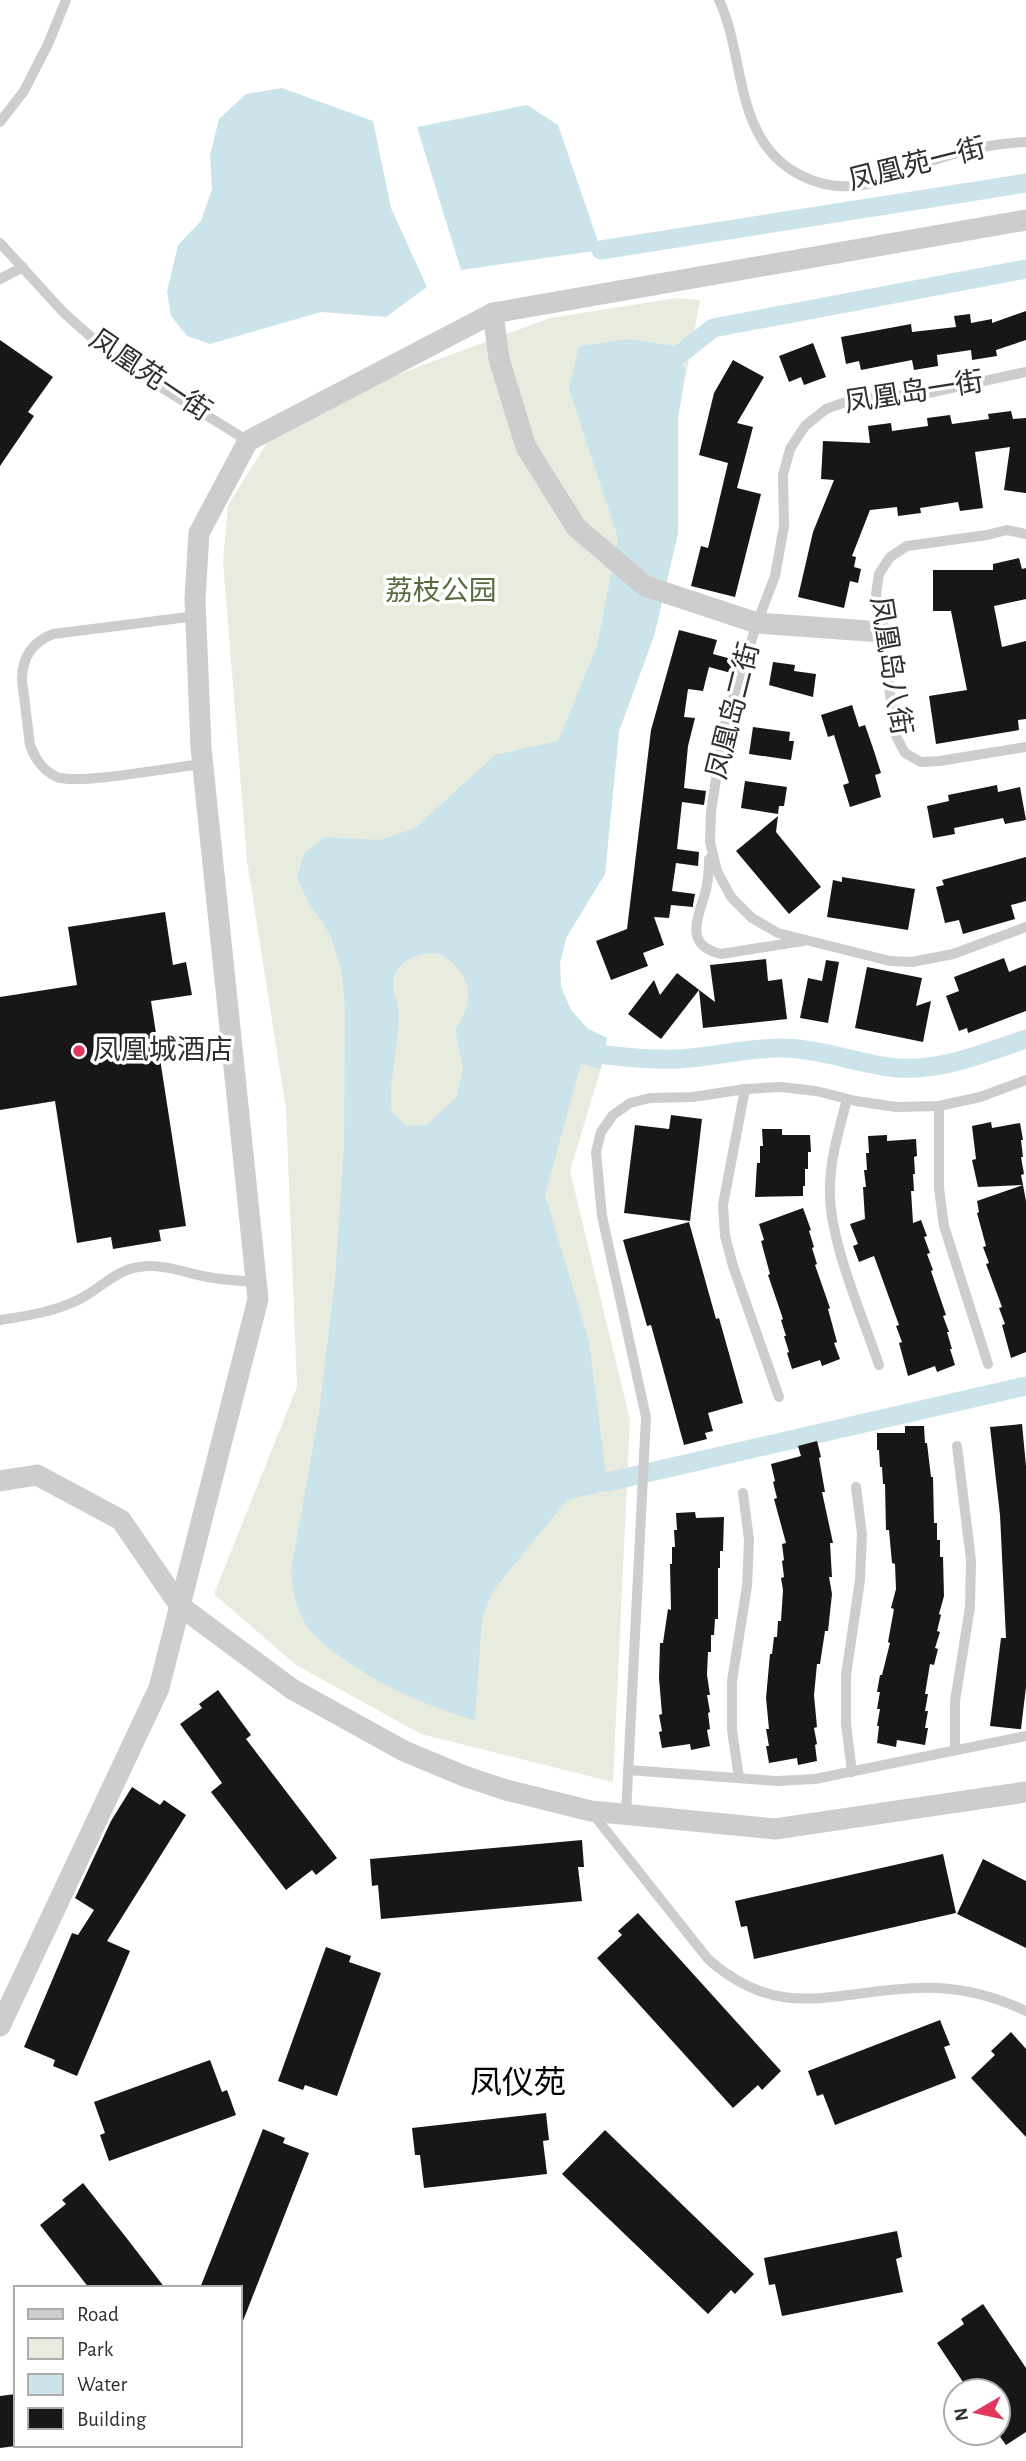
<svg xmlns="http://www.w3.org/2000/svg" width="1026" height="2461" font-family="'Alegreya Sans','Noto Sans SC',sans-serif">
<rect width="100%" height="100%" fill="#fff"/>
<!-- green -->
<path fill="#e8ecde" d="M677,298L700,300L678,418V533L654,636L619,731L605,874L566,938L560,963L561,987L571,1010L588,1029L607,1038L605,1055L570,1171L630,1420L613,1782L421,1734L296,1665L214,1594L297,1387L286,1109L247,861L223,561L228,505L275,430L391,377L550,318Z"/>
<!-- water -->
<g fill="#cbe4eb" fill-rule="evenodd">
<path d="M282,88L373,121L391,208L427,287L386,317L321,312L210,344L187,336L171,316L167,292L178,245L201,221L212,189L210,155L219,119L246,94Z"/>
<path d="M527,105L558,125L601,250L461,270L417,127Z"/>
<path d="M631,339L675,346L685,371L678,418V533L654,636L619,731L605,874L566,938L560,962L561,987L571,1010L588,1029L607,1038L601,1069L581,1064L545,1195L589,1341L608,1490L567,1500L493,1591L482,1619L475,1721C427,1705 385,1689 344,1659C329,1649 315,1639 305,1623C295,1607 293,1589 291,1571L319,1413L335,1279L344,1145L345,1011L342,972L330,934L308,902L297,878L304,853L325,837L380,840L415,828L495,755L558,741L597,646L618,538L569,389L579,346ZM438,953C472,973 477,998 455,1030L463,1068L457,1096L427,1125L407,1126L392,1112C388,1079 399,1048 399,1014C399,998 386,984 399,968C410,954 423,954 438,953Z"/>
</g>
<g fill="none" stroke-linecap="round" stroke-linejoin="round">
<!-- canal -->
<g stroke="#cbe4eb" stroke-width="19">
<path d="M601,250L1026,183"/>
<path d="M679,355L713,328L1026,269"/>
<path d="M605,1055C633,1058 662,1061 691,1058C721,1055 750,1048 781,1048C820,1048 857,1064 897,1068C943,1071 983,1053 1026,1039"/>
<path d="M607,1482L1026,1386"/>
</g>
</g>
<!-- building -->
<g fill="#171717">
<path d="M1026,311V340L996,350L997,356L972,360L971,350L937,355L938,366L914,370L912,360L861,370L859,361L846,364L841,337L911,324L912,332L956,327L954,316L970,314L971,323L992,319V323Z"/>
<path d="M0,340L53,377L28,412L34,416L0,466Z"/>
<path d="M813,343L826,377L804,385L801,377L789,382L779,356Z"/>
<path d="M733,360L764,377L737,423L753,427L737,488L761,494L735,597L691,586L701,546L708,548L728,463L699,455L714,393Z"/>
<path d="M1011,411L1013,419L1026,418V493L1004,490L1010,447L975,452L983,508L960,511L958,502L920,508L921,513L898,516L897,507L870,510L852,556L856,557L854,567L861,569L858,583L850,581L844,608L798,597L813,532L834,480L821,479L823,441L870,443L868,426L891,423L892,431L928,426L927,418L950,415L952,424L989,419L988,414Z"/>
<path d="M1019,558L1022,569L1026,568V599L994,606L1002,647L1026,641V719L1018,720L1019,730L936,744L929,696L967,690L951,611H933V570H993V564Z"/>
<path d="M679,630L717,640L713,654L735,660L731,673L709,667L703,691L688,689L684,717L695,718L688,746L684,788L706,791L704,805L682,802L677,849L699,852L698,866L676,863L672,891L695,894L693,905V907L671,905L669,918L654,917L664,945L643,953L648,966L611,980L596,941L627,929L651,730Z"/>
<path d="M773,662L795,665L794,671L816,674L813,697L769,685Z"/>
<path d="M852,705L859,727L865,725L874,751L881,773L875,775L881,797L850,807L843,785L849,783L834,735L828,737L821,715Z"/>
<path d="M753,727L790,732L789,741H794L791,760L749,754Z"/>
<path d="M745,781L787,787L784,806H779L778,814L741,808Z"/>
<path d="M997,785L998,792L1020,787L1026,820L1005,824L1003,818L954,828L955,834L933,838L927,806L949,801L948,795Z"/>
<path d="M778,816L776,832L821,887L789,914L736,851Z"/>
<path d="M1026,857V901L1011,905L1015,919L963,934L959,920L945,923L936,887L944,885L942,880Z"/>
<path d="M842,877L915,889L908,930L827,917L833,880L842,882Z"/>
<path d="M165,912L173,965L186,962L192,995L151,1001L186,1226L159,1230L161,1241L113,1249L111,1237L77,1243L55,1101L0,1110V997L77,985L68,927Z"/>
<path d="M1004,958L1009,972L1026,965V1011L968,1033L967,1028L959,1031L946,996L959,991L954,977Z"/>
<path d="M766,959L768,981L782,979L787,1019L703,1028L699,990L661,1039L628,1014L654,980L660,995L677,973L715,1002L710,965Z"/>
<path d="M826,960L839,962L828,1023L800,1018L808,978L822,981Z"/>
<path d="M867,967L922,978L916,1006L931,1001L923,1042L855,1028Z"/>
<path d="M671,1115L702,1119L690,1221L624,1213L635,1125L669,1129Z"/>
<path d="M991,1122L992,1128L1020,1123L1023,1140H1021L1023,1157H1021L1024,1174L1021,1175L1023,1185L978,1187L972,1160L976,1159L972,1126Z"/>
<path d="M762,1129H782V1135H810L811,1152H808V1169H805V1186H803V1196L755,1197L757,1163H760V1146H763Z"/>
<path d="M887,1135V1141L916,1139L917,1156L914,1157L915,1174H913L914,1191H911L913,1223L921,1220L927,1236L924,1237L930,1253L927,1254L933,1270L931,1271L946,1315L943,1316L949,1332H947L952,1349H950L955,1365L937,1372L935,1366L908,1376L899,1343L902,1342L896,1326L899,1325L874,1256L859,1262L853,1246L858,1244L850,1224L865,1219L863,1187H866L864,1170H867L866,1153H869L868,1136Z"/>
<path d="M1023,1185L1026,1201V1352L1011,1358L1002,1325L1005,1324L999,1308L1002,1307L986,1264L989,1263L983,1247L986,1246L977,1213L979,1212L977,1201Z"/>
<path d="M803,1208L811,1230L809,1231L814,1247L812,1248L817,1264L815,1265L830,1308L828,1309L837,1342L834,1343L840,1359L822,1366L820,1360L792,1369L787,1353L789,1352L784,1336H786L781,1320L783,1319L768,1275L770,1274L761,1241L764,1240L759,1224Z"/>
<path d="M689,1222L716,1319L719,1318L743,1403L708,1413L713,1431L705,1433L707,1439L684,1445L651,1325L647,1326L623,1240Z"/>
<path d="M1022,1424L1026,1466V1687L1021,1729H1019L990,1726L1001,1638H1006L1000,1515L990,1427Z"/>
<path d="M905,1426H924L925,1443H927L931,1477H933L934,1523H937V1540H940V1557H943L944,1596L939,1614L941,1615L937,1631L940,1632L935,1648L938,1649L934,1665L930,1664L925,1694H928L925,1711H928L925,1728H928L925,1745L897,1740L896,1747L877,1743L879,1726H877L880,1709H877L880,1692H877L880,1675H882L890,1643L888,1642L894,1609L891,1608L896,1589L895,1564L892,1563L889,1530H886L885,1484H883L882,1467H880L879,1450H877V1433H905Z"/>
<path d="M817,1441L821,1457L819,1458L825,1492H822L833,1543H830L832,1577H829L832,1594L828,1631H825L820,1664H817L814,1695L817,1727L814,1728L817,1744L815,1745L817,1761L798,1765L797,1758L769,1763L766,1746H769L766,1729H769L766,1698L770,1654H772L774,1637H777L778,1621H781L783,1590L781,1578L784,1577L782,1561L784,1560L782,1544L786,1543L774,1499L777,1498L773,1482L775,1481L771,1464L801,1456L798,1446Z"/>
<path d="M695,1512L696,1518L724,1517L723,1551H720V1568H718V1619H715L714,1635H711V1652H708L707,1675L710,1695H707L710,1712L708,1713L710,1729L707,1730L710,1746L691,1750L690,1744L662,1748L659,1732L662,1731L659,1715L662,1714L659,1678L660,1643H663L668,1609L671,1610L670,1564H672V1547H675L674,1530H677L676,1513Z"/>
<path d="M218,1690L251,1735L246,1739L337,1858L316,1875L312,1870L286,1890L211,1792L222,1783L180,1724L202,1708L199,1704Z"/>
<path d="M132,1787L160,1805L164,1800L186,1815L107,1941L130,1951L77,2076L53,2066L55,2060L24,2047L72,1933L78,1935L94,1910L75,1898L111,1821Z"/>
<path d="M582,1840L584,1867H578L582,1901L381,1919L378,1885L372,1886L370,1859Z"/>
<path d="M943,1854L956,1913L754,1959L747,1926L741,1927L735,1901Z"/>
<path d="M983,1859L1026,1881V1948L957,1914Z"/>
<path d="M638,1913L781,2071L762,2090L758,2085L733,2108L597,1958L622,1935L618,1931Z"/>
<path d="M326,1947L351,1956L349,1962L381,1973L337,2096L305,2085L303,2090L278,2081Z"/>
<path d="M940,2020L950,2045L944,2047L956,2078L835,2125L823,2094L817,2096L808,2071Z"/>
<path d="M1011,2032L1026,2049V2137L971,2078L995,2055L991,2051Z"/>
<path d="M210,2060L222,2092L227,2090L236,2115L109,2161L100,2135L105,2133L94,2102Z"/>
<path d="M546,2113L549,2140L543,2141L547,2174L424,2188L420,2155H415L412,2128Z"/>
<path d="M263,2129L285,2138L283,2143L309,2153L241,2326L240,2288H200Z"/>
<path d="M605,2130L754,2274L735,2294L731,2290L708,2314L562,2174Z"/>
<path d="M83,2183L125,2236L165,2288H89L40,2225L66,2204L62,2200Z"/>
<path d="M897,2231L902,2257L896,2259L903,2292L782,2316L775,2284L769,2285L764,2258Z"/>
<path d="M983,2304L1026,2368V2432L1006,2445L998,2434V2391H969L937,2343L964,2324L961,2319Z"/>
<path d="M16,2394V2446L0,2448V2396Z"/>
</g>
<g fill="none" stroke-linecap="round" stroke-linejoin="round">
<!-- service -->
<g stroke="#cdcdcd" stroke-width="10">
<path d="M719,0C739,42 737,99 761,138C780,171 817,189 855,186C886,183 917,164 947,156C972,148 999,143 1026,142"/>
<path d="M0,122L24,91L48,44L66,0"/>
<path d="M0,243L64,313L117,360L248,441"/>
<path d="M0,279L23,267"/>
<path d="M1026,372L928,393L851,400L826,409L805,426L790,449L783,475L784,526L775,576L757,623L724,727L711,812L710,842L717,871L731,897L752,918L778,933L890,961L912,962L953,954L1026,927"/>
<path d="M1026,534L1007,530L987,535L907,546L890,557L879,574L876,594L896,736L905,753L921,762L940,761L1026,747"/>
<path d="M196,616L53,634C32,642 22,658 22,680L30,745C35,759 43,771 57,777C78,785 174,767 202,764"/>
<path d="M709,859C709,872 708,885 704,897C696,923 686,945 721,954L803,941"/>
<path d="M745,1089L723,1205L725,1236L733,1266L779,1397"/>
<path d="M847,1099C840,1127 831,1155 830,1184C827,1237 862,1314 879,1365"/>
<path d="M939,1106V1188L944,1226L988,1364"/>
<path d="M0,1320C27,1316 53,1312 78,1300C99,1290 115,1270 139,1267C163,1263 185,1273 208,1277C224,1280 240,1281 256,1282"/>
<path d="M955,1750V1701L970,1607L971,1560L957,1446"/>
<path d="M628,1770L777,1781L815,1779L1026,1736"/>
<path d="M852,1772L846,1724V1675L860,1580L862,1534L856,1487"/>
<path d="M739,1778L732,1730V1681L747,1586L749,1540L743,1493"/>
<path d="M593,1814L708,1959C780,2023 833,1991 917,1988C955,1986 992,1995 1026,2011"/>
<path d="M626,1814L646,1417L602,1216L596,1152L601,1132L613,1115L630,1103L650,1098L693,1097L745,1089L781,1087L816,1091L856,1101L896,1107L939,1106L980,1097L1026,1080"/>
</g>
<!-- minor -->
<g stroke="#cdcdcd" stroke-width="21">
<path d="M493,313L499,359L526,447L576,527L645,586L757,623L882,632"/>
<path d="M0,1481L37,1475L121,1520L180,1606L292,1689L404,1751L464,1776L506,1790L591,1811L775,1829L1026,1792"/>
<path d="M0,2026L159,1688L258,1299L201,748L195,599L199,533L248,441L493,313L1026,220"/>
</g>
</g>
<!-- markers -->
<circle fill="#e0385d" stroke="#fff" stroke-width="2.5" cx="79" cy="1051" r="7"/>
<g text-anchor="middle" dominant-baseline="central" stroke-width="7" stroke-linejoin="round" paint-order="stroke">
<!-- street labels -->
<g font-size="28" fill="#303030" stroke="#fff">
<text transform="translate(917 165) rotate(-14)">凤凰苑一街</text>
<text transform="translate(150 376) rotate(34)">凤凰苑一街</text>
<text transform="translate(914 393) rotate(-9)">凤凰岛一街</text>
<text transform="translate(890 666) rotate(81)">凤凰岛八街</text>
<text transform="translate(734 711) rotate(-76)">凤凰岛二街</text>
</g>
<!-- park labels -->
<g font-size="28" fill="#596b3e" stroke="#fff">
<text x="441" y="592">荔枝公园</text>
</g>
<!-- poi labels -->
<g font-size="28" fill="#303030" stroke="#fff" text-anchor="start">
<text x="93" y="1051">凤凰城酒店</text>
</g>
<!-- quarter labels -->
<g font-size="32" fill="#000" stroke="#fff">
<text x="518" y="2083">凤仪苑</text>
</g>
</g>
<!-- legend -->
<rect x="14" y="2286" width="228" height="161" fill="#ffffff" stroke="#acacac" stroke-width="2"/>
<rect x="28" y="2309" width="35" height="10" fill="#cdcdcd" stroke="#acacac" stroke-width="2"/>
<text x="77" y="2321" font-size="21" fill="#303030">Road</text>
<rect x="28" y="2338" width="35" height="21" fill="#e8ecde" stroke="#acacac" stroke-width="2"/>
<text x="77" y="2356" font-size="21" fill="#303030">Park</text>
<rect x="28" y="2374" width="35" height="21" fill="#cbe4eb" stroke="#acacac" stroke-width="2"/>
<text x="77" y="2391" font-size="21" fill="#303030">Water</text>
<rect x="28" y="2408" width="35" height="21" fill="#171717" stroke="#acacac" stroke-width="2"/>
<text x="77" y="2426" font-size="21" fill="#303030">Building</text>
<!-- north arrow -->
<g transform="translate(977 2412) rotate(261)"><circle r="33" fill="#ffffff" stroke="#acacac" stroke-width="2"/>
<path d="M0-5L12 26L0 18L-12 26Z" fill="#e0385d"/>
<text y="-10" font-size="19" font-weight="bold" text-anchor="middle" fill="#303030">N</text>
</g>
</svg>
